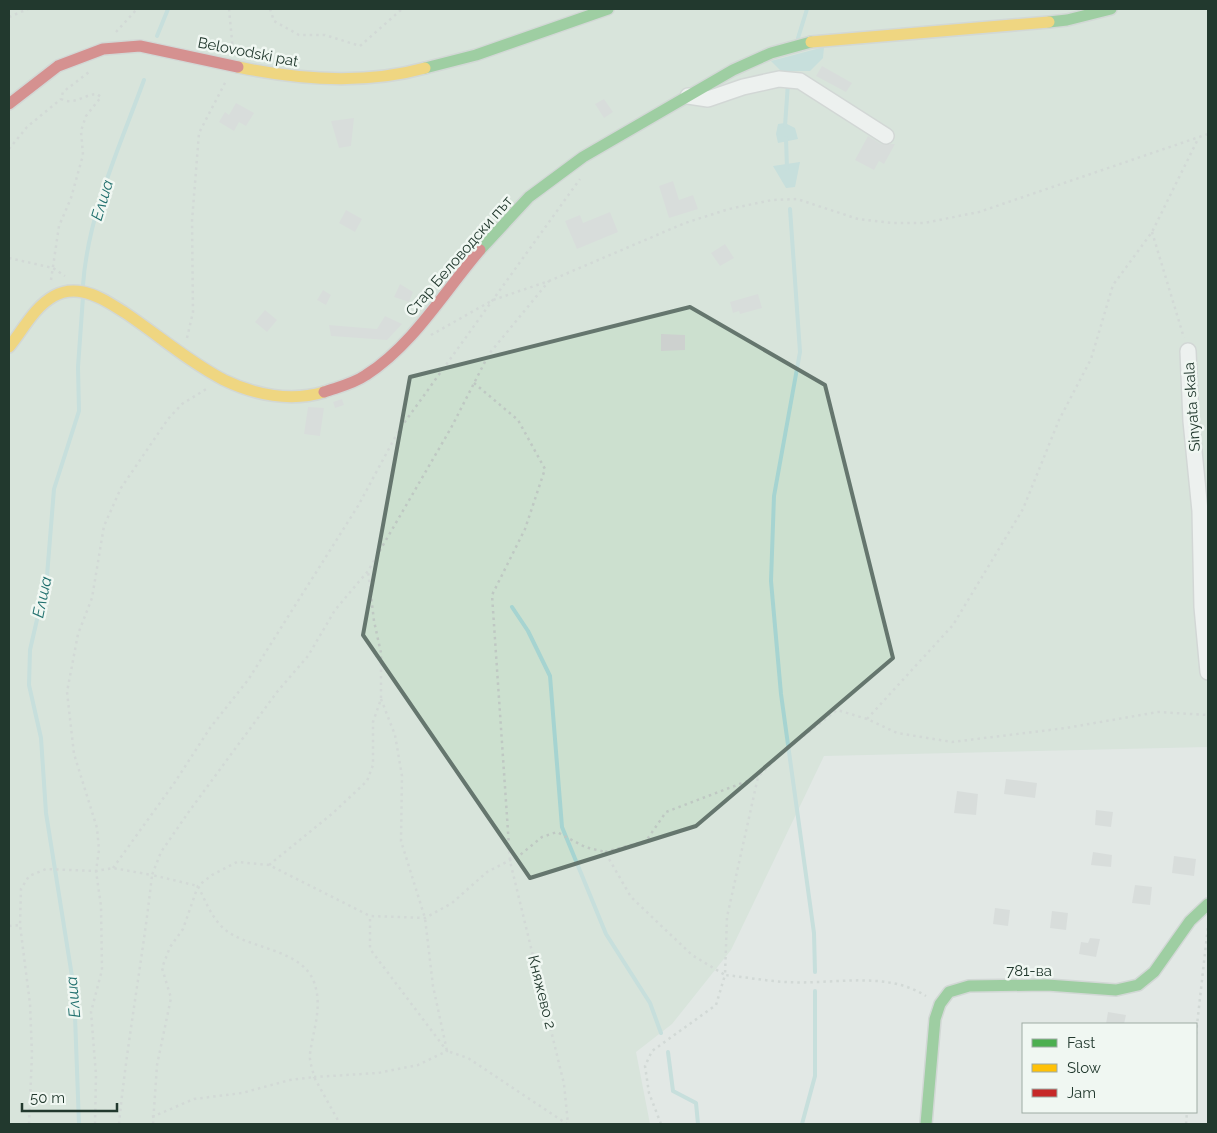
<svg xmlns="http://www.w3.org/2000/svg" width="1217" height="1133" font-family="Raleway,sans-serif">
<rect width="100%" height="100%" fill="#e2e8e5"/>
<!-- green -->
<path fill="#cce0cf" d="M9,9H1208V747L824,756L731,950L672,1024L636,1052L650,1124H9Z"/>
<!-- water -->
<g fill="#a6d4d1">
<path d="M824,47L823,58L810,71H781L771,61Z"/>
<path d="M785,123L795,128L798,139L778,143L776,134L778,124Z"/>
<path d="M800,162L795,187L786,188L773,166Z"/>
</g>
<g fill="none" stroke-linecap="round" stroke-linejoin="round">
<!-- stream -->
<g stroke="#a6d4d1" stroke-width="4">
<path d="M157,36L168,9"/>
<path d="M798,38L807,9"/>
<path d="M785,126L788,83"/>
<path d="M786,138L787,169"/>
<path d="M790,209L800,352L774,496L771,581L781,694L814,933L815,972"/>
<path d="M83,285C88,214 120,146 144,80"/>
<path d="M512,607L528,631L550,676L562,827L606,934L650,1003L661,1033"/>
<path d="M668,1052L673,1091L696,1103L698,1124"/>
<path d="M79,1124L74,989L46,813L41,738L29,685L30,650L47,576L54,489L79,411L78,367L83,297"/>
<path d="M802,1124L815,1076V991"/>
</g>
</g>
<!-- building -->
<g fill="#cdd1cf">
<path d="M822,66L852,83L846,92L816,76Z"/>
<path d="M604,99L613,112L604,118L595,104Z"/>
<path d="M236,103L254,113L246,126L239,122L234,131L219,122L225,112L229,115Z"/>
<path d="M354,118L351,146L339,148L331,121Z"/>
<path d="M868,136L881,144H895L884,164L879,161L874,170L855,160Z"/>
<path d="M673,181L679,200L693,195L698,209L669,218L659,186Z"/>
<path d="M346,210L362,219L355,232L339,223Z"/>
<path d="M610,212L618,232L577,249L565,221L580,215L583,223Z"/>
<path d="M725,244L734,258L720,266L711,253Z"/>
<path d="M400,284L413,292L409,302L394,297Z"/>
<path d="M323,290L331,295L326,305L317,300Z"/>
<path d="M758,294L762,308L740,314L739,311L733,313L730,302Z"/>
<path d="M265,310L277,320L267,332L255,322Z"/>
<path d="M385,316L402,324L387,340L331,336L329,325L377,329Z"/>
<path d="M661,334L685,335V350L661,351Z"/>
<path d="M342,399L344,405L335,408L333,402Z"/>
<path d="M308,407L324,408L320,436L304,434Z"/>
<path d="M1006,779L1037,783L1035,798L1004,794Z"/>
<path d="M957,791L978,794L976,815L954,813Z"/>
<path d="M1096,810L1113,812L1111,827L1095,825Z"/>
<path d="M1093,852L1112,855L1111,867L1091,865Z"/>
<path d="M1174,856L1196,859L1194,876L1172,873Z"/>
<path d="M1135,885L1152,887L1150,905L1132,903Z"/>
<path d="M995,908L1010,910L1008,926L993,924Z"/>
<path d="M1052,911L1068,913L1066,930L1050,928Z"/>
<path d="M1090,938L1100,939L1096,957L1079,954L1081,942L1088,943Z"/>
<path d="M1108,1012L1126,1015L1124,1024H1106Z"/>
</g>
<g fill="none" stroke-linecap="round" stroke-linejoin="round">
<defs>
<g id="street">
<path d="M688,96L708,99L743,87L779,79L800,81L886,136"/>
<path d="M1188,351L1191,421L1200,511L1202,607L1208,672"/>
</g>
<g id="fast">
<path d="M1049,22L1067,20L1111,9"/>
<path d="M425,68L476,55L608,9"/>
<path d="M480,250L529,197L583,157L733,70L771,53L811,42"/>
<path d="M926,1124L935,1019L940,1004L949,992L969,986L1047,985L1116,990L1138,985L1154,972L1190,921L1208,904"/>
</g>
<g id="slow">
<path d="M811,42L1049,22"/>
<path d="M238,67C300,80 364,85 425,68"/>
<path d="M9,347C23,330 34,307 54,296C63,291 73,290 83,292C98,295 111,304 124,312C157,334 189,362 224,380C255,395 291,402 324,392"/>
</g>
<g id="jam">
<path d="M9,104L58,66L103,49L140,46L238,67"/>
<path d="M324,392C338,387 353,384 366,375C413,345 444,292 480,250"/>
</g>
</defs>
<!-- street casing -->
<use href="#street" stroke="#bfc4c2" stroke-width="18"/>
<!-- fast casing -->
<use href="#fast" stroke="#bfc5c2" stroke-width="14"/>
<!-- slow casing -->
<use href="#slow" stroke="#bfc5c2" stroke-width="14"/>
<!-- jam casing -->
<use href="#jam" stroke="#bfc5c2" stroke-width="14"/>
<!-- path -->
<g stroke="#bfc8c3" stroke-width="2.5" stroke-dasharray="2.5 4" stroke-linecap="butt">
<path d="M229,9L233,51"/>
<path d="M270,9L274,21L299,35H325L360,46L402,9"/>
<path d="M9,17L28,9"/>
<path d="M116,32L137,9"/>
<path d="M9,149L27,127L61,99"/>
<path d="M1152,232L1184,338"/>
<path d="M9,258L53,268L65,276"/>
<path d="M51,280L59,226L71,198L83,155L81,131L86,116L101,97L97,94C84,94 75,106 61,99L63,92L89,72"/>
<path d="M431,335L493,300L549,281L685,223L729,209L772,200L797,199L858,219L892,223H924L979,212L1208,134"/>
<path d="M187,338L193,312L192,221L199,133L226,81"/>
<path d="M474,383L518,420L545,469L525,529L492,595L510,861L564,1084L568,1124"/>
<path d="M381,699L395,735L402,776L401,841L425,918L433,986L447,1051L468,1058L567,1124"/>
<path d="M867,719L953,625L1023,509L1059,420L1091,359L1113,285L1152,232L1198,139"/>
<path d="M605,852L646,841L666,812L758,777"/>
<path d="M269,865L333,813L367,781L373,765V722L381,699V653L374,621L368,571"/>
<path d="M113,868L175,782L210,728L248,680L358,506L399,430L580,179"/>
<path d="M9,926L20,925"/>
<path d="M1196,1034L1208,926"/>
<path d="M152,1117L194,1099L242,1093L290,1080L314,1077L340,1124"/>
<path d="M29,1124L32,1054L30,1004L20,925L21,889L29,876L46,869L96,871L113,868L152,875L161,852L190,810L277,692L308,656L335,610L368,571L451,428L489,354L549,281"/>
<path d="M95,1124L96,1075L91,1012L102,970L101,906L96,871L99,850L97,828L74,754L67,692L78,634L92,598L104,526L121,488L168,419L182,404L208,388"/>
<path d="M119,1124C127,1041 143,958 152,875L198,886C207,904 214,925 233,935C258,949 303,952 314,982C323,1007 313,1030 310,1054C309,1061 313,1070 314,1077L378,1073L418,1065L447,1051L370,949V916"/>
<path d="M153,1124L157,1065L171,998L162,968L170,947L183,929L198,886L212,875L237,862L269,865L370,916L425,918L452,903L487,872L520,855L542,837L557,832L585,847L605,852L631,897L692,955L725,975L727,917L758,777L782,753L837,710L867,719L897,733L952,742L1066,728L1158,712L1208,715"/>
<path d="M661,1124L649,1093L645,1066L652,1051L716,1005L725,975C745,977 766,981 786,982C832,985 885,970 926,996"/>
<path d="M1186,1124L1187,1112"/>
</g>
<!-- street -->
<use href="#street" stroke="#fbfcfb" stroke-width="15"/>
<!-- fast -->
<use href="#fast" stroke="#4caf50" stroke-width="11"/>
<!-- slow -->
<use href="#slow" stroke="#ffc107" stroke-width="11"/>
<!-- jam -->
<use href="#jam" stroke="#c62828" stroke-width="11"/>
</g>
<!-- marked area -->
<path d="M0 0H1217V1133H0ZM690,307L825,385L893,658L696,826L530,878L363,635L410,377Z" fill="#e2e8e5" fill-opacity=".55" fill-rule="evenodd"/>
<path fill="none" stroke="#65766e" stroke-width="4" stroke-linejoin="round" d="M690,307L825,385L893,658L696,826L530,878L363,635L410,377Z"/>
<g text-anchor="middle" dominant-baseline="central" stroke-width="5" stroke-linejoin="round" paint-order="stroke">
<!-- street labels -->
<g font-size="15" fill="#22392e" stroke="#f0f7f2">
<text transform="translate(248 52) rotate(11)">Belovodski pat</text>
<text transform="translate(459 256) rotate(-49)">Стар Беловодски път</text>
<text transform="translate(1192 407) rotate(-94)">Sinyata skala</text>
<text x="1029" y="971">781-ва</text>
<text transform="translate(542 992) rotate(76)">Княжево 2</text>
</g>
<!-- water labels -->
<g font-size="16" font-style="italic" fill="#21706e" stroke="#f0f7f2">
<text transform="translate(102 200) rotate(-73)">Елша</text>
<text transform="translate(42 597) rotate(-78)">Елша</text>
<text transform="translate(73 997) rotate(-95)">Елша</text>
</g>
</g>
<!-- border -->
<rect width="1217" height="1133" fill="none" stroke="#22392e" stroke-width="20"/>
<!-- legend -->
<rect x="1022" y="1023" width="175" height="90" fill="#f0f7f2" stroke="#9eaba4"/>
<rect x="1032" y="1039" width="25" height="8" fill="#4caf50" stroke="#9eaba4"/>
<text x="1067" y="1048" font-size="15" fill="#22392e">Fast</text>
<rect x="1032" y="1064" width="25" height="8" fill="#ffc107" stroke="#9eaba4"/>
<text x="1067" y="1073" font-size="15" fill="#22392e">Slow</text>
<rect x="1032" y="1089" width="25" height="8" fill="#c62828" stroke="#9eaba4"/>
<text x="1067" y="1098" font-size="15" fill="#22392e">Jam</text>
<!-- scale -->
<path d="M22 1103v8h95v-8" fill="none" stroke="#22392e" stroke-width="2.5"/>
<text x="30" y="1103" font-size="15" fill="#22392e" stroke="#f0f7f2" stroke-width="4" paint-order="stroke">50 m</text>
</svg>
